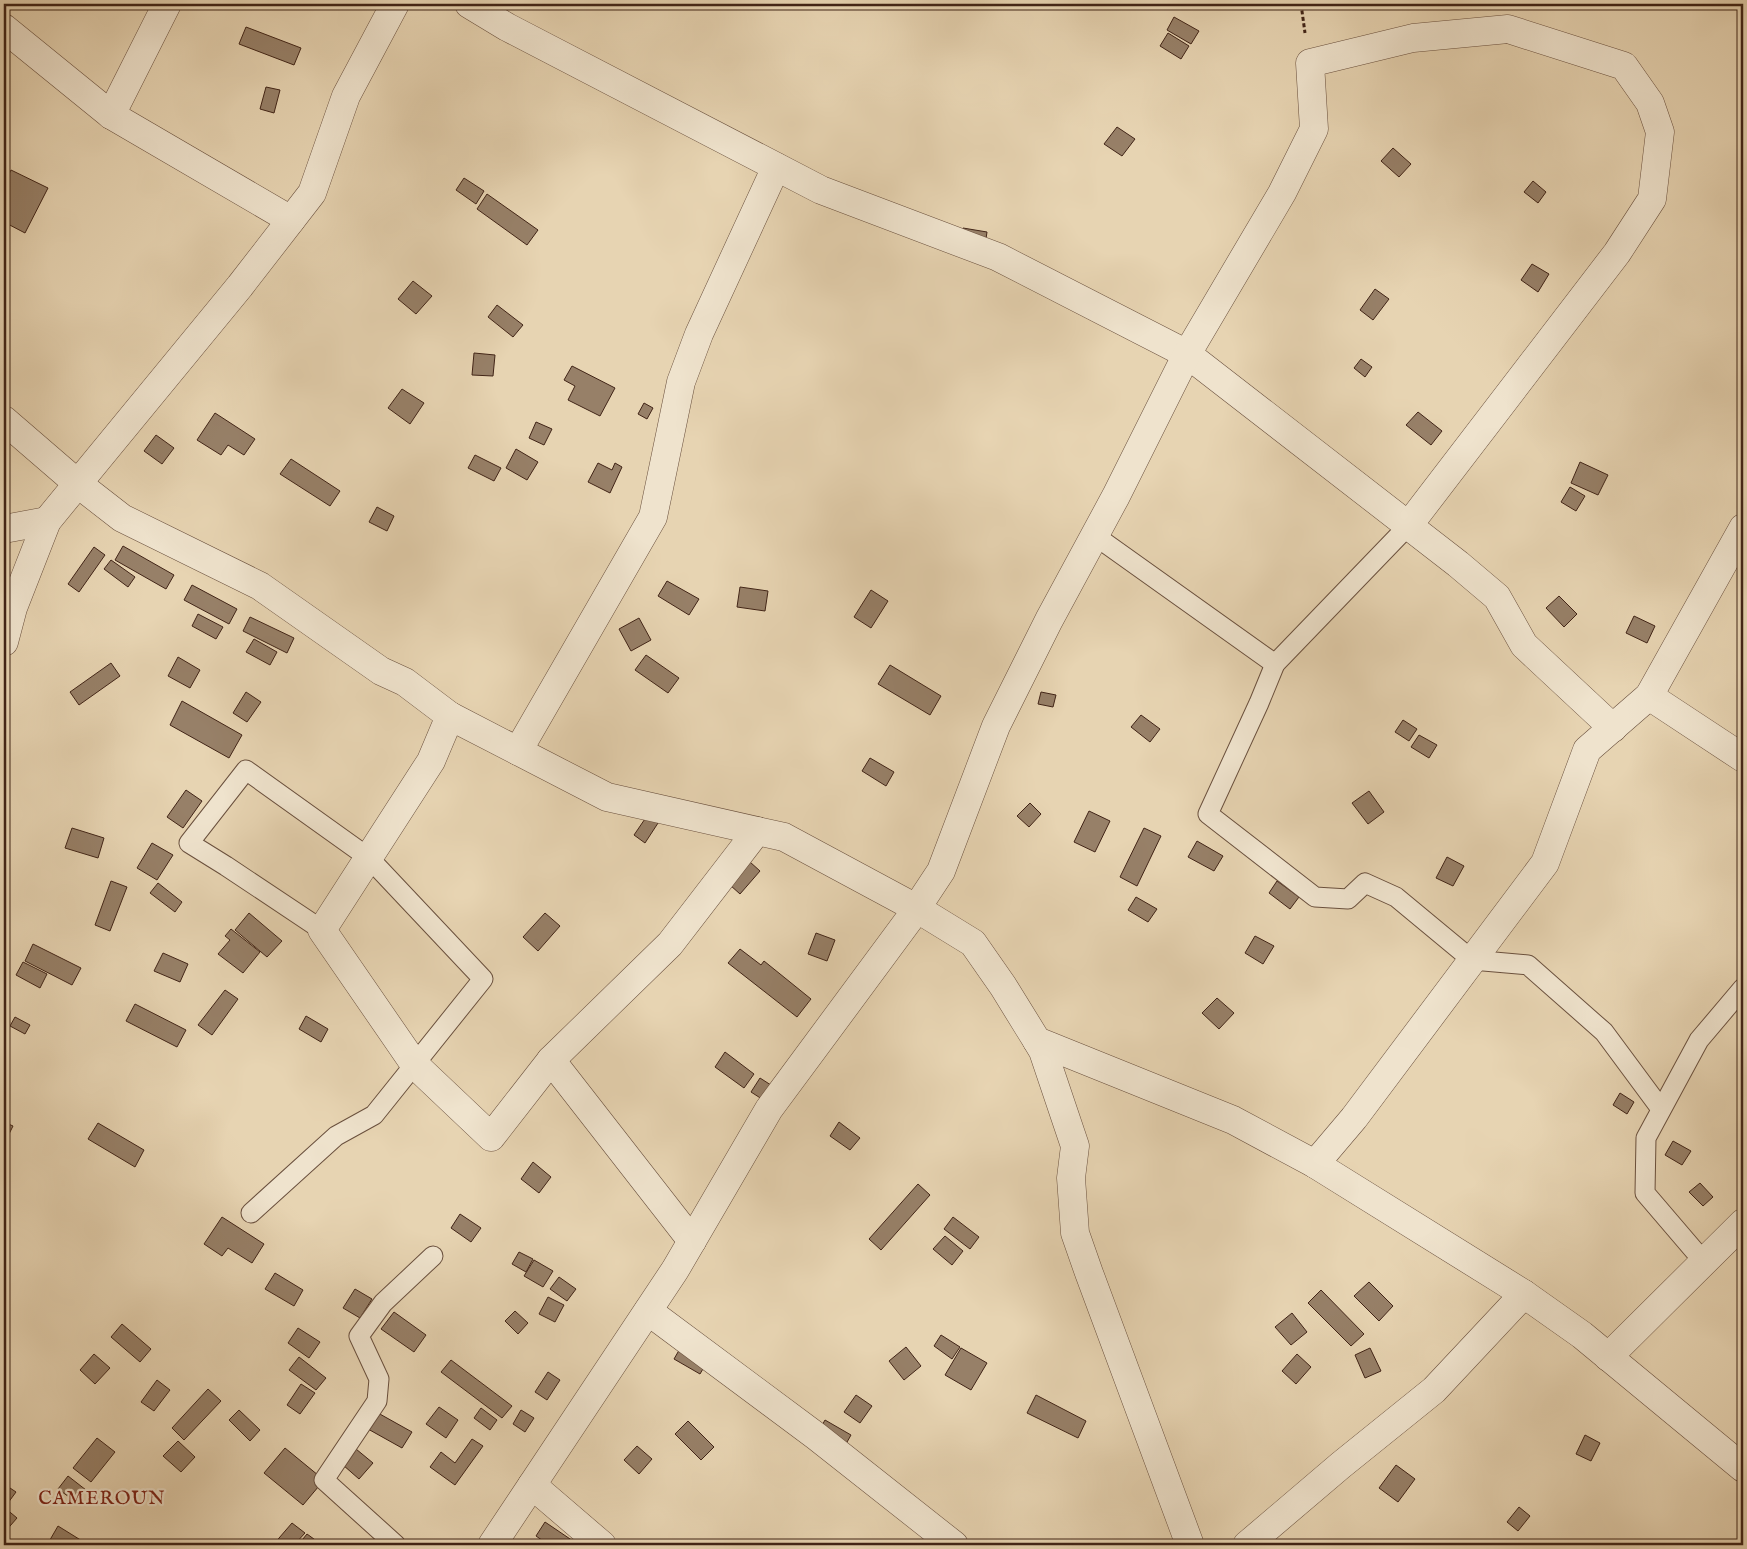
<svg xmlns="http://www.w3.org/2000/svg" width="1747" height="1549" font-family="'IM FELL English',serif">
<rect width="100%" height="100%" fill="#e7d4b2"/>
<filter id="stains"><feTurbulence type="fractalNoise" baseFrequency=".004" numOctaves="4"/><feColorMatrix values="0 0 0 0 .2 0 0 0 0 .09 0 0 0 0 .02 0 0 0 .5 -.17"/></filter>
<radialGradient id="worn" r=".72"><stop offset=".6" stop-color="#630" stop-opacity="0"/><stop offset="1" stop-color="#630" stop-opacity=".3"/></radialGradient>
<!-- building -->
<g fill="#978068" stroke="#412417">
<path d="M1174,17L1199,31L1191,44L1167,30Z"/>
<path d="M246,27L301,48L294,65L239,44Z"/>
<path d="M1168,33L1189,46L1181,59L1160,46Z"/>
<path d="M266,87L280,90L274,113L260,109Z"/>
<path d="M1117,127L1135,139L1122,156L1104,144Z"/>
<path d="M1393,148L1411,164L1399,177L1381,161Z"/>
<path d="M11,170L48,188L25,233L4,222V184Z"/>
<path d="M464,178L484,191L476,204L456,190Z"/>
<path d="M1533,181L1546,192L1538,203L1524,192Z"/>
<path d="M487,194L538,230L527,245L477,209Z"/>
<path d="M963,228L987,232L984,252L959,247Z"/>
<path d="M1532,264L1549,274L1538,292L1521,280Z"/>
<path d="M413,281L432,296L416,314L398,299Z"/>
<path d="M1375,289L1389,299L1373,320L1360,310Z"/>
<path d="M497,305L523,325L513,337L488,317Z"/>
<path d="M474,353L495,355L493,376L472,375Z"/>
<path d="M1361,359L1372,367L1365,377L1354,368Z"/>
<path d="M572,366L615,388L600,416L568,400L575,386L564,380Z"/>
<path d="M402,389L424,403L410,424L388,408Z"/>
<path d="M644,403L653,408L647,419L638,414Z"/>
<path d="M1418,412L1442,431L1431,445L1406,425Z"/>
<path d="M215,413L255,439L244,455L228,445L221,455L197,440Z"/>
<path d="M536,422L552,429L544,445L529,438Z"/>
<path d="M156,435L174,448L162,464L144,451Z"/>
<path d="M516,449L538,462L527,480L506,468Z"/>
<path d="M475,455L501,468L494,481L468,468Z"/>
<path d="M291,459L340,491L330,506L280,474Z"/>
<path d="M1580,462L1608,475L1598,495L1571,483Z"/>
<path d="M598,463L612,470L615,463L622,467L610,493L588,482Z"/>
<path d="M1570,487L1585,496L1576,511L1561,502Z"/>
<path d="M377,507L394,516L387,531L369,522Z"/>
<path d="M123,546L174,575L166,589L115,560Z"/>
<path d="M94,547L105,555L79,592L68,584Z"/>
<path d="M111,560L135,577L128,587L104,569Z"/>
<path d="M667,581L699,599L689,615L658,596Z"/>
<path d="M192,585L237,609L229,624L184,600Z"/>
<path d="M740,587L768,591L765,611L737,607Z"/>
<path d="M871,590L888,601L871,628L854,617Z"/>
<path d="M1559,596L1577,614L1564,627L1546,608Z"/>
<path d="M198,614L223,627L216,639L192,626Z"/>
<path d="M1634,616L1655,626L1647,643L1626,633Z"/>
<path d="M250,617L294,638L287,653L243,631Z"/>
<path d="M639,618L651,640L631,651L619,629Z"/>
<path d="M254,639L277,652L270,665L246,652Z"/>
<path d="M646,655L679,678L668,693L635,670Z"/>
<path d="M178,657L200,670L190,688L168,676Z"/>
<path d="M111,663L120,676L79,705L70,692Z"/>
<path d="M890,665L941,696L930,715L878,684Z"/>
<path d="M246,692L261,702L247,722L233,713Z"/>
<path d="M1041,692L1056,695L1053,707L1038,704Z"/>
<path d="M182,701L242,735L229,758L170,725Z"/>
<path d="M1141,715L1160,729L1150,742L1131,727Z"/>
<path d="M1403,720L1417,729L1409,741L1395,732Z"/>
<path d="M1419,735L1437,745L1429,758L1411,747Z"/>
<path d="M870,758L894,772L886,786L862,771Z"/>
<path d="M186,790L202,801L183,828L167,817Z"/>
<path d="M1369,791L1384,812L1368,824L1352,803Z"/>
<path d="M1030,803L1041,814L1029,827L1017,816Z"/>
<path d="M1089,811L1110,821L1095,852L1074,842Z"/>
<path d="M649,813L660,820L645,843L634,835Z"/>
<path d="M72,828L104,838L98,858L65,848Z"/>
<path d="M1144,828L1161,836L1137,886L1120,877Z"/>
<path d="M1197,841L1223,856L1214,871L1188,857Z"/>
<path d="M152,843L173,855L157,880L137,868Z"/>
<path d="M740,853L760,871L740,894L720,876Z"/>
<path d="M1447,857L1464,866L1453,886L1436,878Z"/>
<path d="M111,881L127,887L110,931L95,925Z"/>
<path d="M1277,881L1299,897L1290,909L1269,893Z"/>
<path d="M158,883L182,902L175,912L150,893Z"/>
<path d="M1136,897L1157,909L1148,922L1128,910Z"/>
<path d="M249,913L282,941L267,957L235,930Z"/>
<path d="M545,913L560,926L538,951L523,937Z"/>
<path d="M231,929L260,952L243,973L218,954L230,940L225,936Z"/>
<path d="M816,933L835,940L827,961L808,954Z"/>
<path d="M1255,936L1274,946L1263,964L1245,953Z"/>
<path d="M33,944L81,968L72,985L25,961Z"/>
<path d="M740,949L761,965L764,961L811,999L797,1017L728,963Z"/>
<path d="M163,953L188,964L180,982L154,971Z"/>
<path d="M23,962L47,974L40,988L16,975Z"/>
<path d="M225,990L238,999L212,1035L198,1025Z"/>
<path d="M1217,998L1234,1013L1219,1029L1202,1013Z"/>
<path d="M135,1004L186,1030L177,1047L126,1021Z"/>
<path d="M306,1016L328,1029L321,1042L299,1029Z"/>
<path d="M15,1017L30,1025L25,1034L10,1026Z"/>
<path d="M725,1052L754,1074L744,1088L715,1067Z"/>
<path d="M760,1078L774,1087L765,1101L751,1092Z"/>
<path d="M1620,1093L1634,1102L1627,1114L1613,1105Z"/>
<path d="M4,1122L13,1126L7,1138L4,1136Z"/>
<path d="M839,1122L860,1138L850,1150L830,1136Z"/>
<path d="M98,1123L144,1150L135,1167L88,1139Z"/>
<path d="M1673,1141L1691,1151L1682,1165L1665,1155Z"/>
<path d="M533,1162L551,1177L539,1193L521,1179Z"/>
<path d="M1700,1183L1713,1197L1703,1206L1689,1192Z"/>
<path d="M918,1184L930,1195L881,1250L869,1239Z"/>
<path d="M460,1214L481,1228L471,1242L451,1228Z"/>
<path d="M222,1217L264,1244L252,1263L228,1248L222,1256L204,1244Z"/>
<path d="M953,1217L979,1237L970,1249L944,1229Z"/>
<path d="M945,1236L963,1251L952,1265L933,1249Z"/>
<path d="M519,1252L533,1259L526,1272L512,1264Z"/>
<path d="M534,1260L553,1271L543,1287L524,1276Z"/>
<path d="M275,1273L303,1290L294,1306L265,1289Z"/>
<path d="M559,1277L576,1289L567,1301L550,1289Z"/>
<path d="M1369,1282L1393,1306L1379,1321L1354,1296Z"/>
<path d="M355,1289L372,1299L360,1318L343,1308Z"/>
<path d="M1321,1290L1364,1334L1351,1346L1308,1303Z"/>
<path d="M548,1297L564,1305L555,1322L539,1314Z"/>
<path d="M515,1311L528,1323L518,1334L505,1321Z"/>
<path d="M394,1312L426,1335L414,1352L381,1329Z"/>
<path d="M1292,1313L1307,1332L1291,1345L1275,1327Z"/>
<path d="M122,1324L151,1349L140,1362L111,1337Z"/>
<path d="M298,1328L320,1342L309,1358L288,1343Z"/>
<path d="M689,1333L715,1348L700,1374L674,1359Z"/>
<path d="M941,1335L960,1347L952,1359L934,1346Z"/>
<path d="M906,1347L921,1366L904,1380L889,1361Z"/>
<path d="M961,1348L987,1363L971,1390L945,1375Z"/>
<path d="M1370,1348L1381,1371L1365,1378L1355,1355Z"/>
<path d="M94,1354L110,1368L95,1384L80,1370Z"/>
<path d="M1297,1354L1311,1367L1296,1384L1282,1371Z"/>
<path d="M299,1357L326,1378L316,1390L289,1370Z"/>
<path d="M451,1360L512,1406L502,1418L441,1372Z"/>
<path d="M548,1372L560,1380L547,1400L535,1392Z"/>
<path d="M157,1380L170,1390L154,1411L141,1402Z"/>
<path d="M301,1384L315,1393L300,1414L287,1405Z"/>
<path d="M208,1389L221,1401L184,1440L172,1428Z"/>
<path d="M856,1395L872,1406L860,1423L844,1412Z"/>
<path d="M1036,1395L1086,1421L1078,1438L1027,1413Z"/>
<path d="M439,1407L458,1420L446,1438L426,1424Z"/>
<path d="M481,1408L497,1420L490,1430L474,1418Z"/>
<path d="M239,1410L260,1430L250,1441L229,1420Z"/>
<path d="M521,1410L534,1418L525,1432L513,1424Z"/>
<path d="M378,1413L412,1432L402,1448L368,1429Z"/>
<path d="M825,1420L851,1435L842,1451L816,1436Z"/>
<path d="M688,1421L714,1447L701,1460L675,1434Z"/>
<path d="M1585,1435L1600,1443L1591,1461L1576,1454Z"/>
<path d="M97,1438L115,1452L91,1482L73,1468Z"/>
<path d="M472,1439L483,1446L455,1485L430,1467L441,1452L455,1463Z"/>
<path d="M178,1441L195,1457L181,1472L163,1456Z"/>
<path d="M637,1446L652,1459L639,1474L624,1460Z"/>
<path d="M285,1448L324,1480L303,1505L264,1473Z"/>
<path d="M356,1449L373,1463L359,1479L343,1465Z"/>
<path d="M1396,1465L1415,1479L1398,1502L1379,1488Z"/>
<path d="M68,1476L86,1490L76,1502L58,1489Z"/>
<path d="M4,1484L16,1492L5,1507L4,1506Z"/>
<path d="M1519,1507L1530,1516L1518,1531L1507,1522Z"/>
<path d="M5,1508L17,1518L4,1533V1509Z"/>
<path d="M545,1522L579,1545H549L536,1536Z"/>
<path d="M292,1523L305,1533L294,1545H273Z"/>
<path d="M58,1526L87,1544L86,1545H47Z"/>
<path d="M307,1534L318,1542L316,1545H298Z"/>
</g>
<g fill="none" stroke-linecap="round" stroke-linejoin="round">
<defs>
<g id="service">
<path d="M1408,526L1275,664L1259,703L1208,814L1315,897L1348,899L1365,883L1396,897L1472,960L1528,965L1604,1032L1661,1109"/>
<path d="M1094,535L1275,664"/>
<path d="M251,1213L336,1136L374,1115L483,979L369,858L246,770L189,843L226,866L322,930"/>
<path d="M1704,1262L1645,1193L1646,1138L1699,1040L1743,988"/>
<path d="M396,1545L324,1480L377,1401L379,1379L359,1336L383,1303L433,1256"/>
</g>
<g id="minor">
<path d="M469,4L507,27L821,190L998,257L1187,354L1458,564L1497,597L1524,645L1613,728"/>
<path d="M4,28L111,115L291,220"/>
<path d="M111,115L167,4"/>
<path d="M4,420L77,483L122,518L260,586L381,671L405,682L450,716L607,797L784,837L916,908L973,943L1003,986L1037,1041L1233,1120L1315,1164L1524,1294L1582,1335L1743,1468"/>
<path d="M4,529L47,521"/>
<path d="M4,642L13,608L47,521L240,286L312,193L346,96L395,4"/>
<path d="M1649,696L1743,758"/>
<path d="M450,716L431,761L322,930L415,1065L491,1137L551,1060L670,944L757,831"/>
<path d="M518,751L653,517L681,382L699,334L776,167"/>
<path d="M1037,1041L1043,1051L1075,1146L1071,1178L1075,1233L1089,1273L1190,1545"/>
<path d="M551,1060L692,1241"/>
<path d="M1315,1164L1354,1118L1545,863L1587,750L1649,696L1743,528"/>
<path d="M648,1311L816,1436L954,1545"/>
<path d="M1608,1357L1743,1223"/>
<path d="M532,1485L602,1545"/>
<path d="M492,1545L675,1270L769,1109L908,921L941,871L996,726L1049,620L1116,496L1187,354L1282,193L1314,129L1310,63L1413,38L1508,29L1624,66L1650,103L1660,132L1652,199L1617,253L1408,526"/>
<path d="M1247,1545L1341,1465L1434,1390L1524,1294"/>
</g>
</defs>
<!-- service casing -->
<use href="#service" stroke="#6a503e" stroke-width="21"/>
<!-- minor casing -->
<use href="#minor" stroke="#6a503e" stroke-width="29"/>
<!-- path -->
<path stroke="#412417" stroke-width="3" stroke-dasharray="4 2.5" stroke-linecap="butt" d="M1301,4L1305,33"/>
<!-- service -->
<use href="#service" stroke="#efe3cd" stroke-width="19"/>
<!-- minor -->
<use href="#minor" stroke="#efe3cd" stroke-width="28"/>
</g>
<g text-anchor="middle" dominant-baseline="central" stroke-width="4.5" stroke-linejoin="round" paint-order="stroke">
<!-- neighbourhood labels -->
<g font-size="19" letter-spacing="1" fill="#7a1f14" stroke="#efe3cd">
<text x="102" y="1499">CAMEROUN</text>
</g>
</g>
<!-- margin -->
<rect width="1747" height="1549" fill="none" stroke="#e7d4b2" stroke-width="20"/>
<rect x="5" y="5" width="1737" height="1539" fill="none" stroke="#412417" stroke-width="2.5"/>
<rect x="10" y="10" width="1727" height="1529" fill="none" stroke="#412417"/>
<rect width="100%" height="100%" filter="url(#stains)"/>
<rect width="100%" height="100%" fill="url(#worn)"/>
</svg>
